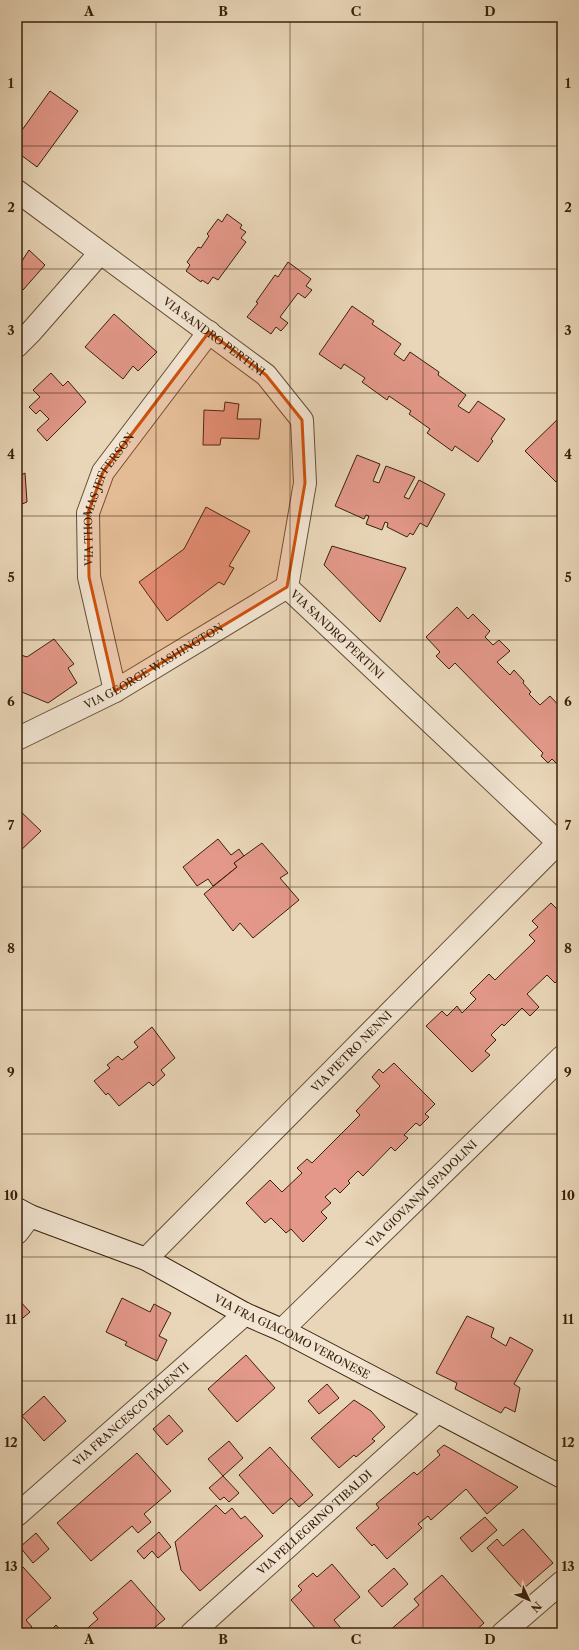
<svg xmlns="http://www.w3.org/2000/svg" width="579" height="1650" font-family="'Libre Caslon Text',serif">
<rect width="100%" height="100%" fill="#e9d6b8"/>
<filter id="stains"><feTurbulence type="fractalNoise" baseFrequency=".005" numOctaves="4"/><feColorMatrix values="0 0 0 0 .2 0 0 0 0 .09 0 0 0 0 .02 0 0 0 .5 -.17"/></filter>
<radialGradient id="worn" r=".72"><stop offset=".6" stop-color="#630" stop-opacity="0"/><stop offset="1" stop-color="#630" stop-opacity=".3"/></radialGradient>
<!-- building -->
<g fill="#e39889" stroke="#38210b">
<path d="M50,91L78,111L37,167L17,152V137Z"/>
<path d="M227,214L242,225L240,228L246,232L241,238L246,242L218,280L213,277L208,284L202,280L201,282L186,271L190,265L187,262L198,247L201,248L209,236L207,234L218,219L222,222Z"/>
<path d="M29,250L45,265L23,290L17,284V256L22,261Z"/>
<path d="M288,262L311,279L306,286L312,290L305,298L298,293L280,317L288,323L281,331L276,327L271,334L247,317L258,303L256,302L275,275L278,277Z"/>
<path d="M352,306L374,321L372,324L401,344L394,354L404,361L410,352L439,372L438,375L466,395L458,406L469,413L478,401L505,419L491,439L493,441L478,462L455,446L452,451L427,433L430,429L409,414L411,411L389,396L387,400L362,382L365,378L344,364L341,369L319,354Z"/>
<path d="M114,314L157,352L138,371L133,366L123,379L85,347Z"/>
<path d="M51,373L63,386L68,381L86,402L47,441L37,430L49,419L40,410L36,414L29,407L40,397L33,390Z"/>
<path d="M225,402L239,404L237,419H261L259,439L221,438L220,445H203L204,410L224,411Z"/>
<path d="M562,415V449L557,454L562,459V476L556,482L525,451Z"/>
<path d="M562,449V459L557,454Z"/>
<path d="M357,455L380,464L373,481L379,483L386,466L415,477L404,497L409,499L419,480L445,494L427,527L420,523L413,535L410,533L407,537L387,527L388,523L385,522L382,530L366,524L369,516L366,515L364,519L335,506Z"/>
<path d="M25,473L27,502L17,506V477Z"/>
<path d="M206,507L250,531L229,566L234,568L224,585L219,582L167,621L139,582L184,549Z"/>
<path d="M332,546L406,568L380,622L324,565Z"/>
<path d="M457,607L468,619L473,614L490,631L485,637L493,645L499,640L510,651L497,662L510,675L514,670L524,681L523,683L531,692L529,694L540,705L550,696L562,709V769L552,759L548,763L541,756L543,753L455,663L449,669L436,656L440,652L426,637Z"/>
<path d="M54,639L74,664L68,668L77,683L48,703L17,690V664L21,655L27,657Z"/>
<path d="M17,808L41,831L17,854Z"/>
<path d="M218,839L231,855L239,849L244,856L234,863L237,867L213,886L208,879L197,886L183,867Z"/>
<path d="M262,843L288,873L280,878L299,900L253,938L240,923L233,931L204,894L237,867L234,863Z"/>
<path d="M551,903L562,914L561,915L562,960L557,965L562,970V976L555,983L547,975L527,994L539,1007L530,1016L522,1008L504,1026L502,1024L491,1035L496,1040L485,1051L490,1055L472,1072L426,1026L442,1011L447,1016L457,1006L462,1013L476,999L470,993L489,974L495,980L535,941L529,935L538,927L532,921Z"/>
<path d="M152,1027L175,1058L161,1070L165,1075L153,1086L149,1082L119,1106L108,1093L106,1095L94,1081L110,1068L107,1065L118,1056L122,1060L138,1047L134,1042Z"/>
<path d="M394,1063L435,1104L425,1114L429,1117L420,1126L416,1123L404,1135L408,1138L395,1151L391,1147L363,1176L358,1171L348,1181L350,1183L340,1193L335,1188L325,1197L331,1203L321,1212L327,1218L303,1242L291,1229L286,1233L271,1218L265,1223L246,1203L270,1180L282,1192L302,1173L297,1168L307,1159L312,1163L360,1115L356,1111L380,1086L372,1077L379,1069L383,1073Z"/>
<path d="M17,1298L30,1312L17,1323Z"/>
<path d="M122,1298L150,1312L154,1304L171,1313L159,1336L167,1340L157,1361L125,1345L127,1342L106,1332Z"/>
<path d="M467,1316L494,1328L491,1337L506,1346L510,1337L533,1350L514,1384L520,1388L515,1412L505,1407L501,1413L455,1389L457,1383L436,1373Z"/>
<path d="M246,1355L275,1388L237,1422L208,1389Z"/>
<path d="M327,1384L339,1398L319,1414L308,1401Z"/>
<path d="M44,1396L66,1421L44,1441L22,1416Z"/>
<path d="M354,1400L371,1411L385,1427L372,1439L375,1441L356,1457L354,1455L339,1468L311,1438Z"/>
<path d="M169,1415L183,1431L167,1445L153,1429Z"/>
<path d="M229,1441L243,1458L223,1476L208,1459Z"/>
<path d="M444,1445L518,1487L487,1514L466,1489L431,1520L428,1516L418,1524L422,1528L387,1559L374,1544L372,1546L356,1528L379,1508L376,1504L414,1472L417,1475L440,1455L437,1451Z"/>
<path d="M270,1447L313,1495L299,1507L291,1498L273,1514L239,1475Z"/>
<path d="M137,1453L171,1491L144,1514L151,1522L138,1533L132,1526L91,1561L57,1523Z"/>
<path d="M223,1476L239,1493L229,1502L224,1497L220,1500L209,1488Z"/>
<path d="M216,1505L225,1514L232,1508L241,1519L245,1516L263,1536L200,1591L181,1570L175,1542Z"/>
<path d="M485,1517L497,1530L472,1552L460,1538Z"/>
<path d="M523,1529L553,1563L523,1589L487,1548L497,1539L503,1546Z"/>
<path d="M159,1532L171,1547L158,1558L152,1551L144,1559L137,1551Z"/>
<path d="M36,1533L49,1549L33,1563L20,1547Z"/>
<path d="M332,1564L360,1597L334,1620L345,1633H309L315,1628L291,1600L302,1590L298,1586L313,1573L317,1577Z"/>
<path d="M23,1567L51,1598L26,1620L32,1627L24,1633L19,1627L17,1629V1571Z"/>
<path d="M394,1568L408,1584L382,1607L368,1591Z"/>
<path d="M442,1575L484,1623L473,1633H391L389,1631L419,1605L414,1599Z"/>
<path d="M131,1580L165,1619L148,1633H82L98,1619L93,1613Z"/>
<path d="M56,1625L63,1633H48Z"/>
</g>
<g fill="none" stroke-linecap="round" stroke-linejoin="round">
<defs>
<g id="street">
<path id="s1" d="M17,191L266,375L302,420L305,483L287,587L562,846"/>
<path d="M17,346L30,333L100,253"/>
<path id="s2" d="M115,691L89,577L88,513L103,472L209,332"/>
<path id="s3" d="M17,739L115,691L287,587"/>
<path d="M17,1233L30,1216"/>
<path id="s4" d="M146,1259L558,843"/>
<path id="s5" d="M282,1330L562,1057"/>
<path id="s6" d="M17,1515L245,1314"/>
<path id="s7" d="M192,1633L437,1412"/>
<path d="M503,1633L562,1582"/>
</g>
<g id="secondary">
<path id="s8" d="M17,1209L30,1216L146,1259L245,1314L282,1330L562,1477"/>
</g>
</defs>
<!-- street casing -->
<use href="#street" stroke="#644e36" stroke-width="24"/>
<!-- secondary casing -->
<use href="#secondary" stroke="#38210b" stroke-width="24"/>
<!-- street -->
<use href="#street" stroke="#f1e4d1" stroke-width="22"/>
<!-- secondary -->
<use href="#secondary" stroke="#f1e4d1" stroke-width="22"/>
</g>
<!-- marked area -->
<path fill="#ce510c" fill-opacity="0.2" stroke="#ce510c" stroke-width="3" stroke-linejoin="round" d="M209,332L266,375L302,420L305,483L287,587L115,691L89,577L88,513L103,472Z"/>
<!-- grid -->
<path fill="none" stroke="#38210b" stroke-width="1" stroke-opacity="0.55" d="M156,17V1633M290,17V1633M423,17V1633M17,146H562M17,269H562M17,393H562M17,516H562M17,640H562M17,763H562M17,887H562M17,1010H562M17,1134H562M17,1257H562M17,1381H562M17,1504H562"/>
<g text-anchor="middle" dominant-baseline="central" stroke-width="3.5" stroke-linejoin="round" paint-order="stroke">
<!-- street labels -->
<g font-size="11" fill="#38210b" stroke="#f1e4d1">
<text stroke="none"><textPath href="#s1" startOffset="245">VIA SANDRO PERTINI</textPath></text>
<text stroke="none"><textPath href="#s2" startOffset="200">VIA THOMAS JEFFERSON</textPath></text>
<text stroke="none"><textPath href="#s1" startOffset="605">VIA SANDRO PERTINI</textPath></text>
<text stroke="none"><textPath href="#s3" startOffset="155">VIA GEORGE WASHINGTON</textPath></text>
<text stroke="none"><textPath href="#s4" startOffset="292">VIA PIETRO NENNI</textPath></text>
<text stroke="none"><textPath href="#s5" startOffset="195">VIA GIOVANNI SPADOLINI</textPath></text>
<text stroke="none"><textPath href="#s8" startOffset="304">VIA FRA GIACOMO VERONESE</textPath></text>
<text stroke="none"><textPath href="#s6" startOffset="152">VIA FRANCESCO TALENTI</textPath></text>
<text stroke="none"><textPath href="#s7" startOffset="165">VIA PELLEGRINO TIBALDI</textPath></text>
</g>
</g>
<!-- margin -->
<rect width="579" height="1650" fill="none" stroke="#e9d6b8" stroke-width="44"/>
<!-- north arrow -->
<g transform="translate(529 1600) rotate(134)" stroke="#f1e4d1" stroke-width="3" paint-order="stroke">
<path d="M0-3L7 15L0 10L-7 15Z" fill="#38210b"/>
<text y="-6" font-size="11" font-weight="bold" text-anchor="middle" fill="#38210b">N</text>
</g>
<rect x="22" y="22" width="535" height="1606" fill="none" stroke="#38210b" stroke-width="1.5"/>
<g font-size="13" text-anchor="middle" font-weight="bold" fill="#38210b">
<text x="89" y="16">A</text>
<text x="223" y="16">B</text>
<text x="356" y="16">C</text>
<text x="490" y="16">D</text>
<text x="11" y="88">1</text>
<text x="568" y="88">1</text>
<text x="11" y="212">2</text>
<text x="568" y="212">2</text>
<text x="11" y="335">3</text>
<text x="568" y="335">3</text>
<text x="11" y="459">4</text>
<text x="568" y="459">4</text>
<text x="11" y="582">5</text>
<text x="568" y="582">5</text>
<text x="11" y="706">6</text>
<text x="568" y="706">6</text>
<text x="11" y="830">7</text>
<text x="568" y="830">7</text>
<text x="11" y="953">8</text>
<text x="568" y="953">8</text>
<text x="11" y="1077">9</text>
<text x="568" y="1077">9</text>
<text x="11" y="1200">10</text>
<text x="568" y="1200">10</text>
<text x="11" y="1324">11</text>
<text x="568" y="1324">11</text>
<text x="11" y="1447">12</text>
<text x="568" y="1447">12</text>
<text x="11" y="1571">13</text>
<text x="568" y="1571">13</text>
<text x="89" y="1644">A</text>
<text x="223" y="1644">B</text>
<text x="356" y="1644">C</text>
<text x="490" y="1644">D</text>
</g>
<rect width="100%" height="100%" filter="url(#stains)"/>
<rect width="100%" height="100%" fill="url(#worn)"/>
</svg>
